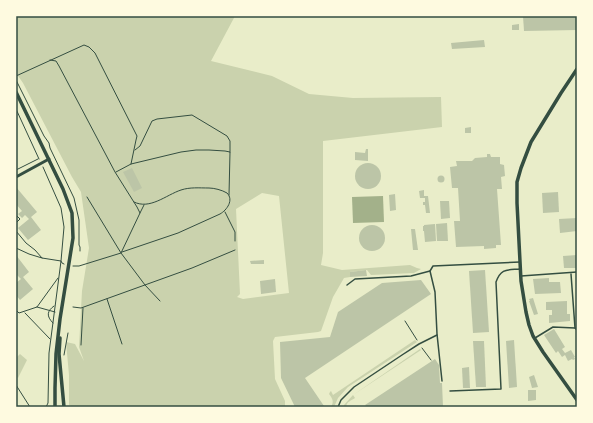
<svg xmlns="http://www.w3.org/2000/svg" width="593" height="423" font-family="'Noto Sans',sans-serif">
<rect width="100%" height="100%" fill="#e9edc9"/>
<!-- green -->
<g fill="#cad2ad" fill-rule="evenodd">
<path d="M16,16H235L211,61L272,76L309,94L353,98L441,97L442,127L323,141V253L321,265L342,270L410,265L417,268L421,269L414,273L371,275L367,270L350,272V277L344,278L333,297L321,331L318,332L275,337L273,341L275,379L285,401V406H283V407H73L69,405V375L66,342L75,344L84,361L79,347L82,291L89,248L81,192L72,177L23,83L16,73ZM262,193L279,196L289,293L243,299L237,297L240,294L236,209Z"/>
<path d="M415,340L417,342L348,387L338,398L334,407H331C334,402 333,399 329,394L330,392L331,391L333,395Z"/>
<path d="M420,349L421,350L353,395L355,398C351,401 347,401 346,407H344V405L353,395Z"/>
<path d="M20,354L27,360L18,378L16,376V358Z"/>
</g>
<!-- water -->
<path fill="#a3b18a" d="M383,196L384,222L353,223L352,197Z"/>
<!-- building -->
<g fill="#bcc5a7">
<path d="M523,16H577V30L524,31Z"/>
<path d="M519,24V30H512V25Z"/>
<path d="M484,40L485,47L452,49L451,43Z"/>
<path d="M471,127V133H465V128Z"/>
<path d="M366,149H368V161L355,160V152L365,153Z"/>
<path d="M487,154H490L491,157H500V164L504,165L505,176L501,177L502,189H497L501,245H496V248L484,249V246L456,247L454,221H460L458,188H452L450,167L457,166L456,161H472L475,158L487,157Z"/>
<circle cx="368" cy="176" r="13"/>
<path d="M132,168L142,188L134,192L123,172Z"/>
<circle cx="441" cy="179" r="3.5"/>
<path d="M16,187L37,212L31,217L41,230L28,240L18,228L29,219L25,215L22,218L18,214L22,211L16,204Z"/>
<path d="M424,190V196H428L430,213H426L425,205H423V202H425V198H420L419,191Z"/>
<path d="M558,192L559,212L543,213L542,193Z"/>
<path d="M395,194L396,210L390,211L389,195Z"/>
<path d="M440,201H449L450,218L441,219Z"/>
<path d="M577,218V231L560,233L559,219Z"/>
<path d="M447,223L448,241H437L436,224Z"/>
<path d="M435,224L436,241L425,242L424,231H423V226H424V225Z"/>
<circle cx="372" cy="238" r="13"/>
<path d="M411,229H415L418,250H413Z"/>
<path d="M16,255L29,272L23,277L33,289L20,300L16,295V283L21,279L17,275L16,276Z"/>
<path d="M577,255V268H564L563,256Z"/>
<path d="M264,260V264H251L250,261Z"/>
<path d="M366,270L367,276L350,277V272Z"/>
<path d="M485,270L489,332L473,333L469,271Z"/>
<path d="M549,278V282H560L561,293L535,294L533,279Z"/>
<path d="M275,279L276,292L261,294L260,281Z"/>
<path d="M421,280L431,294L305,378L324,406L323,407H295L281,378L280,342L330,337L338,312L382,283Z"/>
<path d="M533,298L538,314L534,315L529,301H530L529,299Z"/>
<path d="M567,301V314H570V321L549,323V315H552V310H546V302Z"/>
<path d="M554,329L565,347L562,349L565,353L571,350L575,357H574L575,359L573,360L572,359L568,361L565,355L562,357L558,351L556,353L544,335Z"/>
<path d="M514,340L517,387L509,388L506,341Z"/>
<path d="M473,341H484L486,387H476Z"/>
<path d="M435,359L439,365L440,383H442L443,407H367L365,405Z"/>
<path d="M469,367L470,388H463L462,368Z"/>
<path d="M534,375L538,387L532,388L529,377Z"/>
<path d="M528,390H536V400L528,401Z"/>
</g>
<g fill="none" stroke-linecap="round" stroke-linejoin="round">
<!-- path -->
<g stroke="#344e41" stroke-width="1">
<path d="M50,60L56,61L59,66L115,172L137,207L140,213L121,253L79,266H73"/>
<path d="M16,76L84,45L89,47L95,53L137,136L136,140L131,164"/>
<path d="M16,80L44,136L49,143L50,148L74,198L79,220V245L80,247V251"/>
<path d="M16,109L39,159"/>
<path d="M135,150L140,146L152,121L157,119L192,115L227,136L230,141V152"/>
<path d="M43,167L61,208L64,227L61,261L49,353L48,403L46,407"/>
<path d="M16,170L38,159"/>
<path d="M116,172L131,164L181,152L196,150H209L225,151L230,152L229,195"/>
<path d="M87,197L121,253L145,285L160,301"/>
<path d="M225,212L235,232V241"/>
<path d="M140,213L144,205"/>
<path d="M16,215L20,219L16,223"/>
<path d="M16,231L26,243L35,250L42,258L61,261L62,263L64,264"/>
<path d="M16,248L29,254L42,258"/>
<path d="M122,252L178,233L220,214C227,210 234,200 227,193C222,190 214,188 209,188C199,188 190,187 181,190C166,195 150,210 134,202"/>
<path d="M107,299L122,344"/>
<path d="M37,307L55,312"/>
<path d="M73,307L81,308L192,268L235,250"/>
<path d="M16,310L19,313L37,307L58,278"/>
<path d="M25,313L50,339"/>
<path d="M405,321L417,340"/>
<path d="M53,323C46,316 47,311 54,306"/>
<path d="M81,345L83,308"/>
<path d="M422,348L431,360"/>
<path d="M64,355L68,333"/>
<path d="M16,385L30,407"/>
</g>
<!-- service -->
<g stroke="#344e41" stroke-width="1.5">
<path d="M571,274L575,328"/>
<path d="M521,276L577,272"/>
<path d="M347,285L355,279L411,276L430,271"/>
<path d="M535,338L553,327L575,328L577,330"/>
<path d="M442,381L437,334L435,292L430,271L433,266L520,262"/>
<path d="M450,391L501,389L496,282C501,268 507,270 520,269"/>
<path d="M338,407L341,400L354,387L402,355L419,344L437,335"/>
</g>
<!-- minor -->
<path stroke="#344e41" stroke-width="3" d="M16,177L49,159"/>
<!-- tertiary -->
<g stroke="#344e41" stroke-width="3.5">
<path d="M577,69L561,93L531,142L521,168L517,182V203L521,281L526,312L529,325L533,336L543,352L577,400"/>
<path d="M16,92L63,189L72,213L73,238L60,319L56,354L55,388V407"/>
<path d="M60,338L59,354L64,407"/>
</g>
</g>
<!-- border -->
<rect width="593" height="423" fill="none" stroke="#fefae0" stroke-width="34"/>
<rect x="17" y="17" width="559" height="389" fill="none" stroke="#344e41" stroke-width="1.5"/>
</svg>
